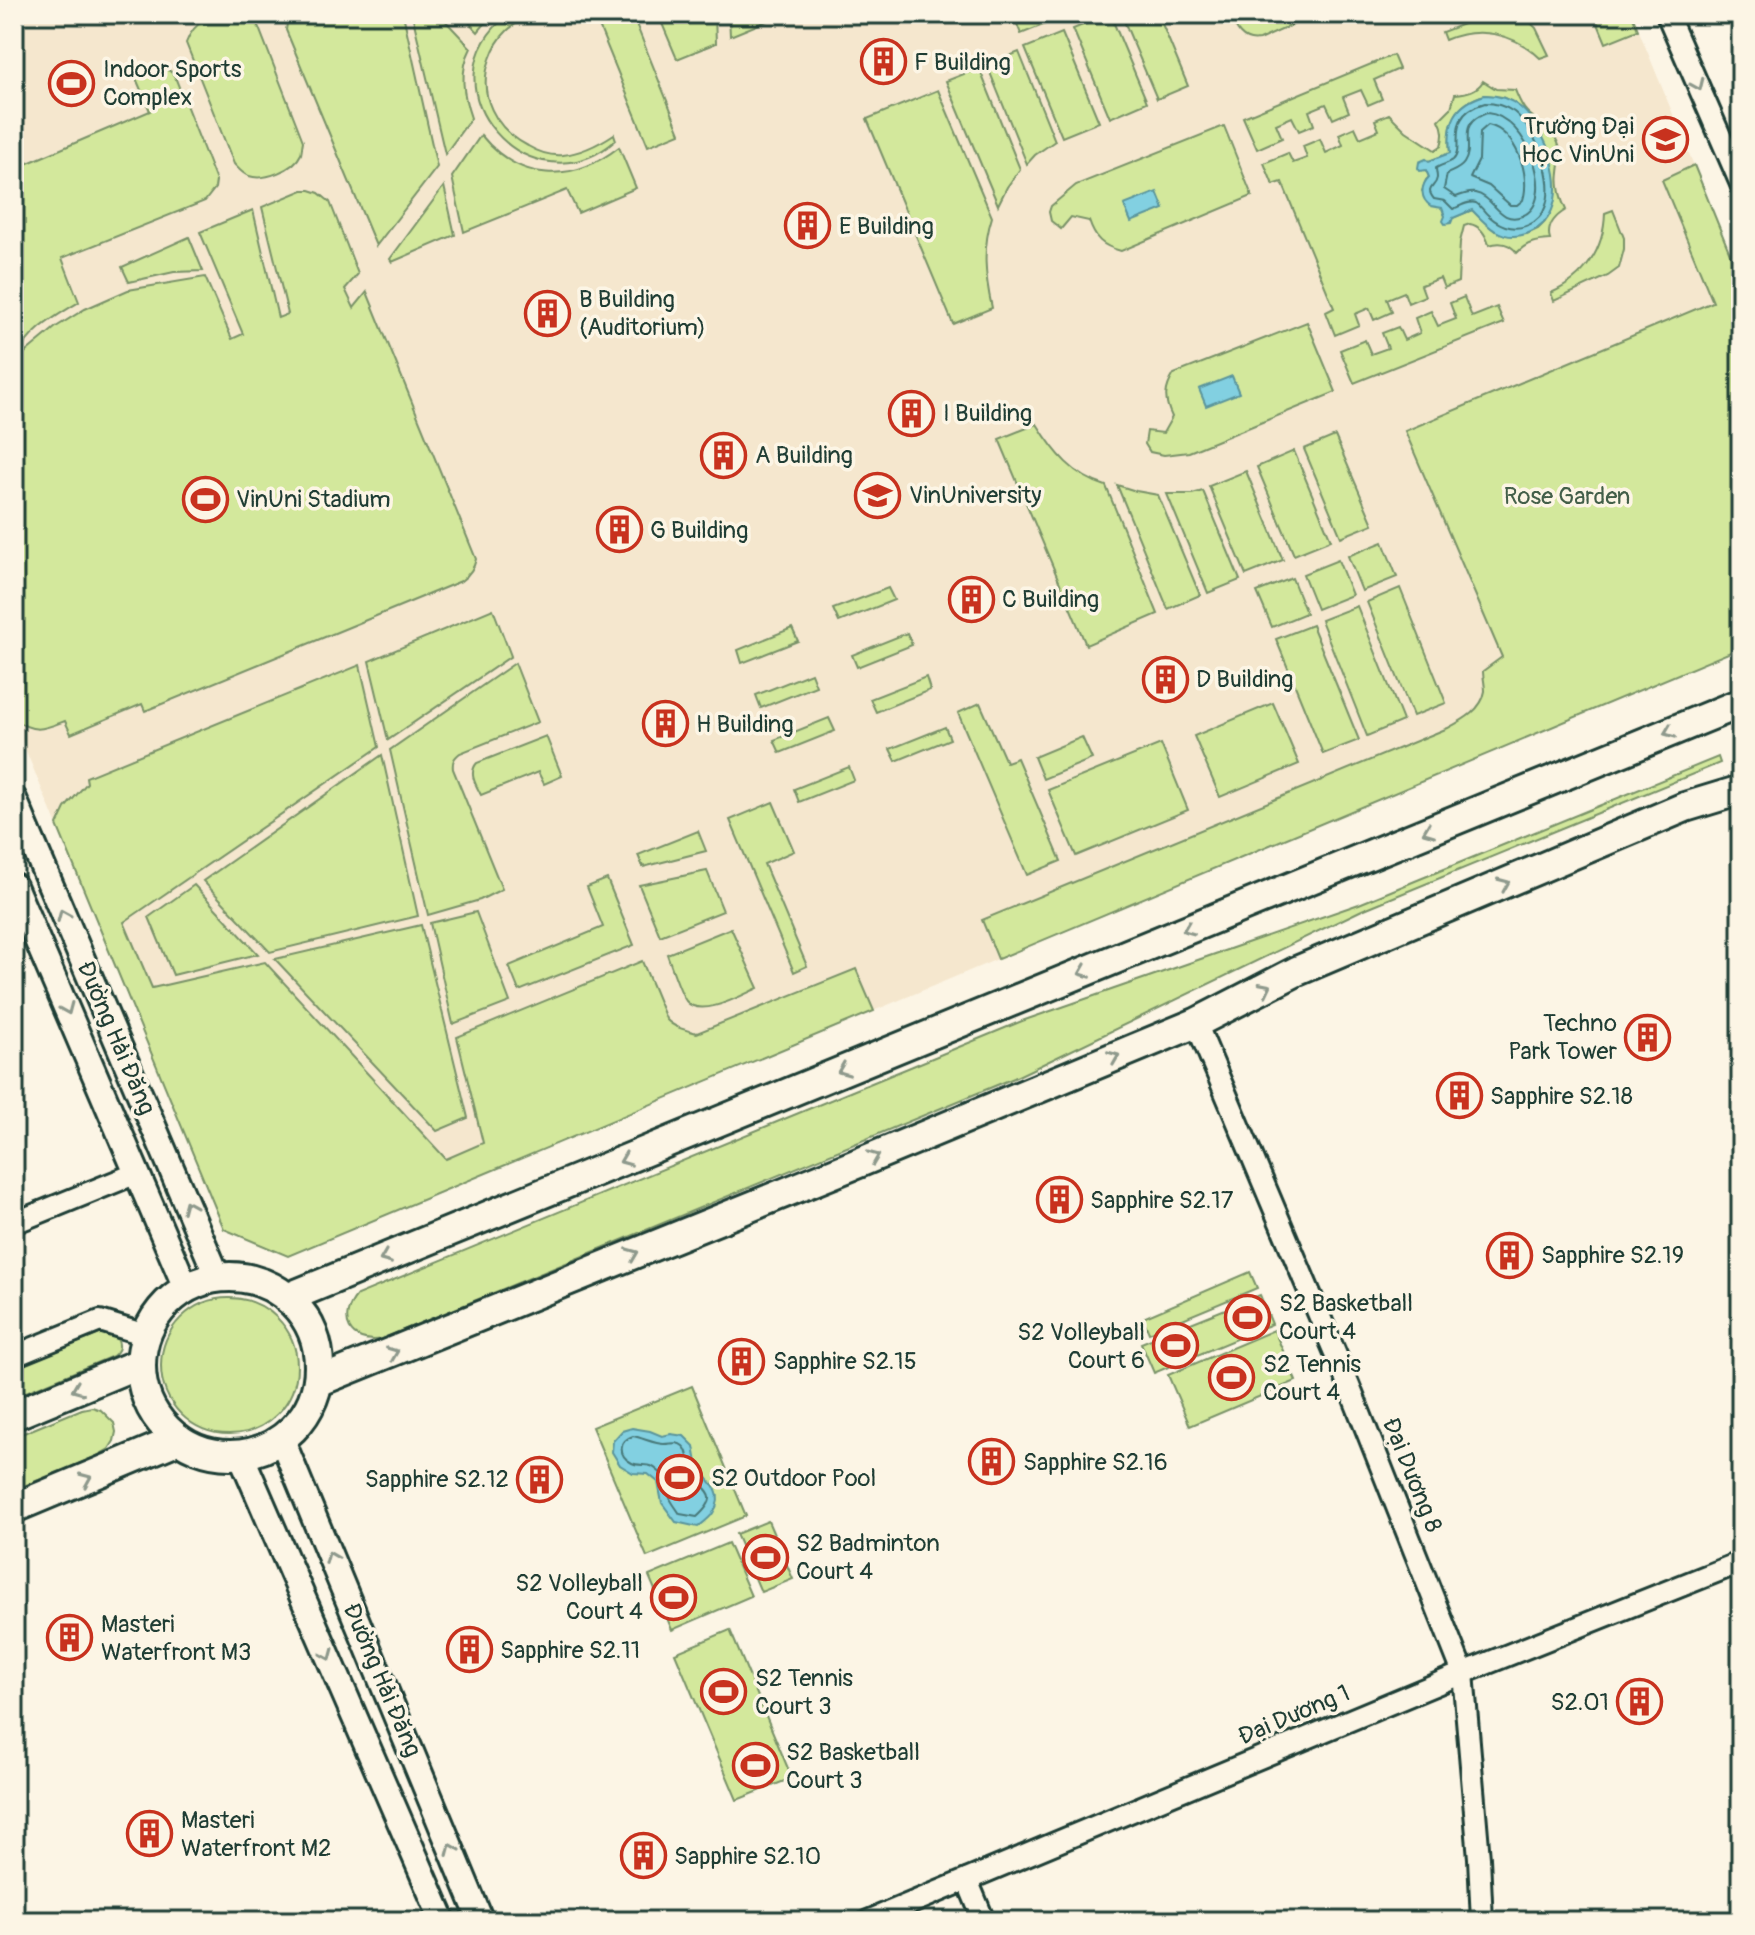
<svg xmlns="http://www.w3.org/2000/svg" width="1755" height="1935" font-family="Pangolin,sans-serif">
<rect width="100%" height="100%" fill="#fcf5e5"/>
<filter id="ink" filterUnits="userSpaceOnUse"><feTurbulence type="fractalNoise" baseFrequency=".0125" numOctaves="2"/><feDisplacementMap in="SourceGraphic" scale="16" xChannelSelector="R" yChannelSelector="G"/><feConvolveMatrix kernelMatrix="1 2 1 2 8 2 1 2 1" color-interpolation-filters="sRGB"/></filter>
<g filter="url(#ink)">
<!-- built -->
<path fill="#f5e7ce" d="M14,14H1632L1735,266L1741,345V645L1738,649L288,1256L224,1229L14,722Z"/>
<!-- green -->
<g fill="#d3e89c" stroke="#799268" stroke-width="2" fill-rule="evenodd">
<path d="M293,14H403L437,167L376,246L286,30L287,23Z"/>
<path d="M412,14H439L471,48C459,71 463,95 471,118L445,154Z"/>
<path d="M461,14H493L478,32Z"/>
<path d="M509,14H536C513,22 498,35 490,59C477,95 495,129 528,146C538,152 551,156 563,155C581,153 599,144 614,134L616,140C531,215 416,86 509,14Z"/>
<path d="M594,14H632L680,133L648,146Z"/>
<path d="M658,14H715L716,43L677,59Z"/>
<path d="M729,14H778L779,16L730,36Z"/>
<path d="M1013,14H1055L1058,19L1021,34Z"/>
<path d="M1110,14L1147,102L1110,118L1073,29Z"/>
<path d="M1121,14H1158L1188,86L1157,99Z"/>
<path d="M1230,14H1317L1259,40C1242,43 1235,29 1230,14Z"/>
<path d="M1490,14H1522L1536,28L1549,55L1540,58C1514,33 1479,26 1445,40L1442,32Z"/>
<path d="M1594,14H1632L1638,30L1606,43Z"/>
<path d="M235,15L255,21L259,28L303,141C302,146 302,150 301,154C294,170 264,181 249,176C242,174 239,169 234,164L186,43C195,19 210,16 235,15Z"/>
<path d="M1062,33L1099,122L1062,137L1025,48Z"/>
<path d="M1019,52L1055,141L1035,155L1027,164L987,65Z"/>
<path d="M1393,55L1399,69L1374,80L1382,99L1368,105L1361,90L1343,97L1349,112L1333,119L1326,104L1309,111L1314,125L1299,131L1292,117L1276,124L1282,138L1257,149L1243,117Z"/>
<path d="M155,68C164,68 171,69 175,77L216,181L215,188L205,201L62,258L79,302C54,317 26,333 15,361L56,327L85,309L128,290L205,277L232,339L243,334L200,232L253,210L278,318L288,314L262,207L303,190H310L319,193L330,202L358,274L345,289L354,308L367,292L476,559C474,569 469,575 461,581L145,711L142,704L71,734L65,721C44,729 34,734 14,719V169L150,111L135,76Z"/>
<path d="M979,68L1020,169L1007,187L998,205L946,81Z"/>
<path d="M1483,81L1496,89L1515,90C1518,97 1521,106 1527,112C1538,123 1552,127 1558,143C1563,154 1560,161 1559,173C1557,185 1561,200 1566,210C1554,217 1546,226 1550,240C1536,241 1527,242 1517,253C1510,243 1501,241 1489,245C1486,235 1481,226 1470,224L1464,226L1460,242L1458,282L1444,288L1440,278L1421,285L1425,296L1408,303L1404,292L1387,299L1392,312L1374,320L1369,308L1355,314L1359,325L1335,335L1326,312L1334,308L1282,182L1273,185L1264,163L1288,153L1293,163L1307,158L1303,146L1320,139L1326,153L1343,145L1339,134L1355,127L1360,138L1379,130L1375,120L1389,114L1406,131L1435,150L1441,146C1444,136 1444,129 1439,120L1451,108L1455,94C1467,93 1477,91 1483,81ZM1485,95L1502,97L1511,101L1527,114L1535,124L1549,150L1556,188L1545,222L1538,229L1527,234L1495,231L1472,210L1453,218L1445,216L1442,208L1422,191L1426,180L1429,177L1426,170L1429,161L1450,153C1447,124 1455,103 1485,95Z"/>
<path d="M938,90L992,217C982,248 985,276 992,308L953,324L867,119Z"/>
<path d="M1224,126L1252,196L1121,251C1102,246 1095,239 1089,221L1071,217L1061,229L1051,221L1049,212L1051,206L1076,185Z"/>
<path d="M481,135C519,182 572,184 619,147L636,188L578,213L567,190L464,232L452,177Z"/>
<path d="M1694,165L1735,266L1741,345V645L1738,649L998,959L982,920L1448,728C1463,720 1482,710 1485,691C1485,685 1483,677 1483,671L1502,657L1405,431L1713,302L1662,180Z"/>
<path d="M444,186L455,235L392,262L390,259Z"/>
<path d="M1613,210L1624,238V249L1619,268L1608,276L1554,301L1551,293C1585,278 1604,250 1605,213Z"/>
<path d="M189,237L203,271L174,272L129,282L122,267Z"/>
<path d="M1464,297L1472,317L1497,307L1504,323L1354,383L1340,350L1365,340L1371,354L1388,348L1382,333L1398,327L1404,340L1420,333L1415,318L1431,311L1438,326L1456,319L1450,303Z"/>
<path d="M1307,322L1336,392L1189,452L1164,455L1150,452L1145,444L1147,431L1163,433L1172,417C1164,400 1164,390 1174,374Z"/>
<path d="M1037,424C1055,453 1073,476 1106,486L1158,614L1086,645L999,439Z"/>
<path d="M1335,436L1373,524L1341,537L1304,449Z"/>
<path d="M1294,451L1331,540L1294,555L1257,467Z"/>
<path d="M1246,471L1283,560L1246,575L1209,486Z"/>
<path d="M1117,485L1136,491L1158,495L1200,595L1168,609Z"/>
<path d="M1203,491L1240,580L1208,593L1167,494H1192Z"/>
<path d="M1383,542L1397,577L1362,591L1348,556Z"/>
<path d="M1338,560L1352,595L1317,609L1303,574Z"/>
<path d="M1292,578L1306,613L1272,627L1257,592Z"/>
<path d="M888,588L894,600L839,622L833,609Z"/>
<path d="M1400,588L1446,703L1413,716L1367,602Z"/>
<path d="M1357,606L1403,721L1367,736L1321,620Z"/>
<path d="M493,609L511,656L388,740L369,661Z"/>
<path d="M1312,625L1359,740L1323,754L1276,639Z"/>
<path d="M792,628L798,641L742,663L738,650Z"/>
<path d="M907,633L912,645L857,667L852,655Z"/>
<path d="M515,663L538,722L460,753C454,758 452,761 453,769L502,889L480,900L428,915L390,750Z"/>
<path d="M360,665L379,747L124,922L152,988L265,962L446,1159L483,1143L457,1037L642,961L666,1019C674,1028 686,1030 697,1033L856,969L874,1011L288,1256L224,1229L57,825L65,808L87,783L86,777Z"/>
<path d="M811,673L816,686L761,708L756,695Z"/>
<path d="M926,677L930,690L876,712L870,699Z"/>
<path d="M980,703L1006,762L1017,758L1061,861L1027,875L958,713Z"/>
<path d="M1273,703L1299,764L1220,797L1194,736Z"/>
<path d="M829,718L835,731L780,753L774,740Z"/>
<path d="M945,727L950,739L896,761L890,749Z"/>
<path d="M546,736L562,776L544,784L538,772L481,795C476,785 468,773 477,763Z"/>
<path d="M1082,737L1092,759L1043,779L1034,757Z"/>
<path d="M1161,744L1188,810L1076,856L1048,790Z"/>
<path d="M382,755L418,916L270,952L203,881Z"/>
<path d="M1718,757L1720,763L1362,910L1014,1078L382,1339C349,1345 337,1319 357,1295L1022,1021L1359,904Z"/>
<path d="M849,767L854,780L799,802L794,789Z"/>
<path d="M773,802L794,851L764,864L807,966L794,972L730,820Z"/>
<path d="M698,831L706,851L643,867L638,855Z"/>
<path d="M707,871L723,911L660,936L639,885Z"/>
<path d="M607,879L634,945L519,991L509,966L603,927L587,887Z"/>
<path d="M194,885L258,954L173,975L149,917Z"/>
<path d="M476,912L510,1002L453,1024L430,923Z"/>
<path d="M421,925L468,1118L437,1131L275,959Z"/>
<path d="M731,928L758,988C742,995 701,1019 686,1001C680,993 671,965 667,954Z"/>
<path d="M1250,1272L1257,1288L1149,1333L1143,1318Z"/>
<path d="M1260,1295L1272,1324L1154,1373L1141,1343Z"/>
<circle cx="229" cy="1366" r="68"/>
<path d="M1274,1330L1296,1381L1190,1426L1168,1375Z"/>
<path d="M107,1331C119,1337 124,1347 113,1356L14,1397V1368Z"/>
<path d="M692,1386L746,1516L647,1557L592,1427Z"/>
<path d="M92,1407L101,1410L114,1423L116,1432L114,1441L109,1449L95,1457L14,1490V1437L82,1409Z"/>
<path d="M768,1521L793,1579L761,1592L736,1534Z"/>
<path d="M728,1543L751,1596L672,1630L649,1576Z"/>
<path d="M730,1630L792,1778L737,1800L675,1653Z"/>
</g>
<!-- water -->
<g fill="#82d0e1" stroke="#5a959c" stroke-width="2">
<path d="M1485,95C1498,95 1509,98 1520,107C1552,133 1579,216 1526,234C1502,242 1487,226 1472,210L1453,218L1451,223L1445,224L1443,221L1445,216L1442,208L1431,206C1420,199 1420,186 1429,177L1426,170L1420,171L1418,168L1419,162L1426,159L1429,161L1450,153C1447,123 1454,104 1485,95Z"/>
<path d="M1157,192L1164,209L1131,222L1124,205Z"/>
<path d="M1232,376L1239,393L1206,406L1199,389Z"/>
<path d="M632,1428L650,1431L662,1436L671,1434L684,1436L694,1446L698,1469C711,1481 726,1494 713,1513C710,1518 703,1523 698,1527L676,1522L662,1503L658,1482L648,1474L633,1473L620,1465L612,1452L613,1441L622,1431Z"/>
</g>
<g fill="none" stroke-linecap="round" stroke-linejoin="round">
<!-- shore -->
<g stroke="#477879" stroke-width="2">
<path d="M1485,103C1496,103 1505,106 1514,112C1538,131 1566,200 1534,222C1518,232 1502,228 1489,216C1485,213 1481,206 1476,203C1469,200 1459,207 1453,209L1445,201L1434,199C1424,187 1436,188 1437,178C1437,174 1436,171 1436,168C1441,165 1449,163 1453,160C1466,149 1442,115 1485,103Z"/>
<path d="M1487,113C1528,116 1558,202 1522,216C1499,225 1494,196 1475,193C1468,192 1462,195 1456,197L1444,189L1447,174C1453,171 1460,169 1464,163C1476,145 1454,124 1487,113Z"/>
<path d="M1488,125C1516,131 1531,175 1523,200L1517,205H1510L1489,186L1470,178L1479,160L1480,132Z"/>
<path d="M633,1436C643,1438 655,1444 664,1444C672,1444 677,1441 683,1446C690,1452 687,1462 690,1470C697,1490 727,1490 697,1517L680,1514C677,1509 672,1503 670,1498C668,1491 670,1485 666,1479C663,1475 656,1468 651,1466C645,1464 638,1466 632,1463C618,1456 618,1441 633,1436Z"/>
</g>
<defs>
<g id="minor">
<path d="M1667,14L1741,184"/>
<path d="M1196,1023L1349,1386L1463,1673L1479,1858L1482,1921"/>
<path d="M14,1223L137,1173"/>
<path d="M14,1356L100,1321L146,1335"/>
<path d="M967,1880L984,1921"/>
<path d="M868,1921L1463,1673L1741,1562"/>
</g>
<g id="tertiary">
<path d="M14,799L218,1278"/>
<path d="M14,886L186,1288"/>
<path d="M282,1440L481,1921"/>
<path d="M241,1455L443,1921"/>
</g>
<g id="secondary">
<circle cx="230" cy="1366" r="89"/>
<path d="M287,1298L1741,703"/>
<path d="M320,1381L861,1162L1196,1023L1297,971L1685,807L1741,790"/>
<path d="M14,1415L140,1363"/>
<path d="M14,1508L179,1439"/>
</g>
</defs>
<!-- minor casing -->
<use href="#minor" stroke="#1f3d34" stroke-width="26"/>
<!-- tertiary casing -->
<use href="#tertiary" stroke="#1f3d34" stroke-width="30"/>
<!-- secondary casing -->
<use href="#secondary" stroke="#1f3d34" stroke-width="34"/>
<!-- minor -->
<use href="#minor" stroke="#fcf5e5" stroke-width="20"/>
<!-- tertiary -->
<use href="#tertiary" stroke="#fcf5e5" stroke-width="24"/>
<!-- secondary -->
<use href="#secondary" stroke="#fcf5e5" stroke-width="28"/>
</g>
<!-- one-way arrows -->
<defs><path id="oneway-chevron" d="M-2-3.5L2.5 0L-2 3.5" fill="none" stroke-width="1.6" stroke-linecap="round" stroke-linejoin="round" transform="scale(2)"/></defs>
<g stroke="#8e998c">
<use href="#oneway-chevron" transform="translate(1698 85) rotate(66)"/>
<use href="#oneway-chevron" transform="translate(1669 732) rotate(158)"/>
<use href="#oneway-chevron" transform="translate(1428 831) rotate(158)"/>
<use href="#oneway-chevron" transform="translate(1504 884) rotate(-23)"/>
<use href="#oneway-chevron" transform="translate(63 915) rotate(-113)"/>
<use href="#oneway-chevron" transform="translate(1188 929) rotate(158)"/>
<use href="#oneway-chevron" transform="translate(1084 972) rotate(158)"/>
<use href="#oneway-chevron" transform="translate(1266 988) rotate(-27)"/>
<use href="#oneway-chevron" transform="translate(67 1009) rotate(67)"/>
<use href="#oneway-chevron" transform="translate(1114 1057) rotate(-22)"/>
<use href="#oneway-chevron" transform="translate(843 1070) rotate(158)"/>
<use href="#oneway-chevron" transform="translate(874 1157) rotate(-22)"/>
<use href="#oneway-chevron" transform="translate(625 1160) rotate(158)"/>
<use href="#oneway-chevron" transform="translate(188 1206) rotate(-113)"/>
<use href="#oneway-chevron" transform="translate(633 1254) rotate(-22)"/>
<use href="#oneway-chevron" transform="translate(385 1258) rotate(158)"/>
<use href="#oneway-chevron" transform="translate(393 1353) rotate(-22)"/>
<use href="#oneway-chevron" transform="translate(77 1389) rotate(158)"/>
<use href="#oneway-chevron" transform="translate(86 1479) rotate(-23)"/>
<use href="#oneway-chevron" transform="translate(331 1557) rotate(-112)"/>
<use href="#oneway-chevron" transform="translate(328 1655) rotate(67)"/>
<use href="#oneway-chevron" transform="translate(452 1849) rotate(-113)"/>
</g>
</g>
<!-- icons -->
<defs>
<symbol id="building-ring" viewBox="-11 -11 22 22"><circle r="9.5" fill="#fcf5e5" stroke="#c8321e" stroke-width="1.5"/><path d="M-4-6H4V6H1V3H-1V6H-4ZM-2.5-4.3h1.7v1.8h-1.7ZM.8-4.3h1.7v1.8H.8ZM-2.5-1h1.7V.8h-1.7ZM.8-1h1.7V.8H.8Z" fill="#c8321e"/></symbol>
<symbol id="stadium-ring" viewBox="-11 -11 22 22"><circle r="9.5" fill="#fcf5e5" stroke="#c8321e" stroke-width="1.5"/><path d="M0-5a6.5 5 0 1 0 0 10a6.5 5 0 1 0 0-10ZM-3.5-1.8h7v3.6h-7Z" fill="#c8321e"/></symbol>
<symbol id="university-ring" viewBox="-11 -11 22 22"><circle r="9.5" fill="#fcf5e5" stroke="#c8321e" stroke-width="1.5"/><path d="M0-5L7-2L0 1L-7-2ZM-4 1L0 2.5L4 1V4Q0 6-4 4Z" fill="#c8321e"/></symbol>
</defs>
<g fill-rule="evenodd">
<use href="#building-ring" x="858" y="36" width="51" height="51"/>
<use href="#stadium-ring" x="46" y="58" width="51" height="51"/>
<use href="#university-ring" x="1640" y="114" width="51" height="51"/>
<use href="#building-ring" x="782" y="200" width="51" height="51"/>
<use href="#building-ring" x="522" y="288" width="51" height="51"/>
<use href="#building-ring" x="886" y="388" width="51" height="51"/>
<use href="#building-ring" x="698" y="430" width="51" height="51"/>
<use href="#university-ring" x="852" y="470" width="51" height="51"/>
<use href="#stadium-ring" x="180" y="474" width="51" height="51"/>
<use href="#building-ring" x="594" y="504" width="51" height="51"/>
<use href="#building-ring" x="946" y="574" width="51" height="51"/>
<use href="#building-ring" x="1140" y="654" width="51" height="51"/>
<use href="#building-ring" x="640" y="698" width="51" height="51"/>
<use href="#building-ring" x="1622" y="1012" width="51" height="51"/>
<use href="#building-ring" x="1434" y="1070" width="51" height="51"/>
<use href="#building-ring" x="1034" y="1174" width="51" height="51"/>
<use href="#building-ring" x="1484" y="1230" width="51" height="51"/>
<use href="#stadium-ring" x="1222" y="1292" width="51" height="51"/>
<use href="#stadium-ring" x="1150" y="1320" width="51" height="51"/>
<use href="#building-ring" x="716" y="1336" width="51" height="51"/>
<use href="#stadium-ring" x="1206" y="1352" width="51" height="51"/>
<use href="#building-ring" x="966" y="1436" width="51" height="51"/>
<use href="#stadium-ring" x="654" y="1452" width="51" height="51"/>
<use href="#building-ring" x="514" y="1454" width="51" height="51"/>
<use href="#stadium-ring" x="740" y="1532" width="51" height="51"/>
<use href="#stadium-ring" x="648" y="1572" width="51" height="51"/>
<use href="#building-ring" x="44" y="1612" width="51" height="51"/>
<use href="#building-ring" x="444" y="1624" width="51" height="51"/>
<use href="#stadium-ring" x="698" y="1666" width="51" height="51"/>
<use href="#building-ring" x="1614" y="1676" width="51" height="51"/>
<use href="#stadium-ring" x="730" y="1740" width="51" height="51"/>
<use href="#building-ring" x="124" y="1808" width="51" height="51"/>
<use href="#building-ring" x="618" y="1830" width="51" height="51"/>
</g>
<g text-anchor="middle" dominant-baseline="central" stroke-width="7" stroke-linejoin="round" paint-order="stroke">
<!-- poi labels -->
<g font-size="24" fill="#1f3d34" stroke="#fcf5e5" text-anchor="start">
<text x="914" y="62">F Building</text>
<text x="103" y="69">Indoor Sports<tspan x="103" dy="28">Complex</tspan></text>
<text x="1634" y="126" text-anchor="end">Trường Đại<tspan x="1634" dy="28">Học VinUni</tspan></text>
<text x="839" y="226">E Building</text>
<text x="579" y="299">B Building<tspan x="579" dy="28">(Auditorium)</tspan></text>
<text x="943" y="413">I Building</text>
<text x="755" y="455">A Building</text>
<text x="909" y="495">VinUniversity</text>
<text x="236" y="499">VinUni Stadium</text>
<text x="650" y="530">G Building</text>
<text x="1002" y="599">C Building</text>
<text x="1196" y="679">D Building</text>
<text x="696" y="724">H Building</text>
<text x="1617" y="1023" text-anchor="end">Techno<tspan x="1617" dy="28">Park Tower</tspan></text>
<text x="1490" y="1096">Sapphire S2.18</text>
<text x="1090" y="1200">Sapphire S2.17</text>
<text x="1541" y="1255">Sapphire S2.19</text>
<text x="1279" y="1303">S2 Basketball<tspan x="1279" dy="28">Court 4</tspan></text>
<text x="1145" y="1332" text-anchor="end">S2 Volleyball<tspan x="1145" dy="28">Court 6</tspan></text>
<text x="773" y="1361">Sapphire S2.15</text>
<text x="1263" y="1364">S2 Tennis<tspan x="1263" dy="28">Court 4</tspan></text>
<text x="1023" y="1462">Sapphire S2.16</text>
<text x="711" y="1478">S2 Outdoor Pool</text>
<text x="509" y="1479" text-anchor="end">Sapphire S2.12</text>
<text x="796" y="1543">S2 Badminton<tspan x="796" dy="28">Court 4</tspan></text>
<text x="643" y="1583" text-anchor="end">S2 Volleyball<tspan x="643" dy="28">Court 4</tspan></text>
<text x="101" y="1624">Masteri<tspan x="101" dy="28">Waterfront M3</tspan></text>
<text x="500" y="1650">Sapphire S2.11</text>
<text x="755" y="1678">S2 Tennis<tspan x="755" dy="28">Court 3</tspan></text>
<text x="1609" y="1702" text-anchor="end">S2.01</text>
<text x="786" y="1752">S2 Basketball<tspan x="786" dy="28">Court 3</tspan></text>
<text x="181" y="1820">Masteri<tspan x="181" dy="28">Waterfront M2</tspan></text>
<text x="674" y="1856">Sapphire S2.10</text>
</g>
<!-- park labels -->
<g font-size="24" fill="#435f49" stroke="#fcf5e5">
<text x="1567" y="496">Rose Garden</text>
</g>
<!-- street labels -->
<g font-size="24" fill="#1f3d34" stroke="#fcf5e5">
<text transform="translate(116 1038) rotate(67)">Đường Hải Đăng</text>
<text transform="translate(1412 1475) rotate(68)">Đại Dương 8</text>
<text transform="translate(382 1680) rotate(67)">Đường Hải Đăng</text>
<text transform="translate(1294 1715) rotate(-23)">Đại Dương 1</text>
</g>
</g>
<!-- margin -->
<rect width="1755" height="1935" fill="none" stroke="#fcf5e5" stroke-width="48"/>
<rect x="24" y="24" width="1707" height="1887" fill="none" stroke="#1f3d34" stroke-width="3" filter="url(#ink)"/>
</svg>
